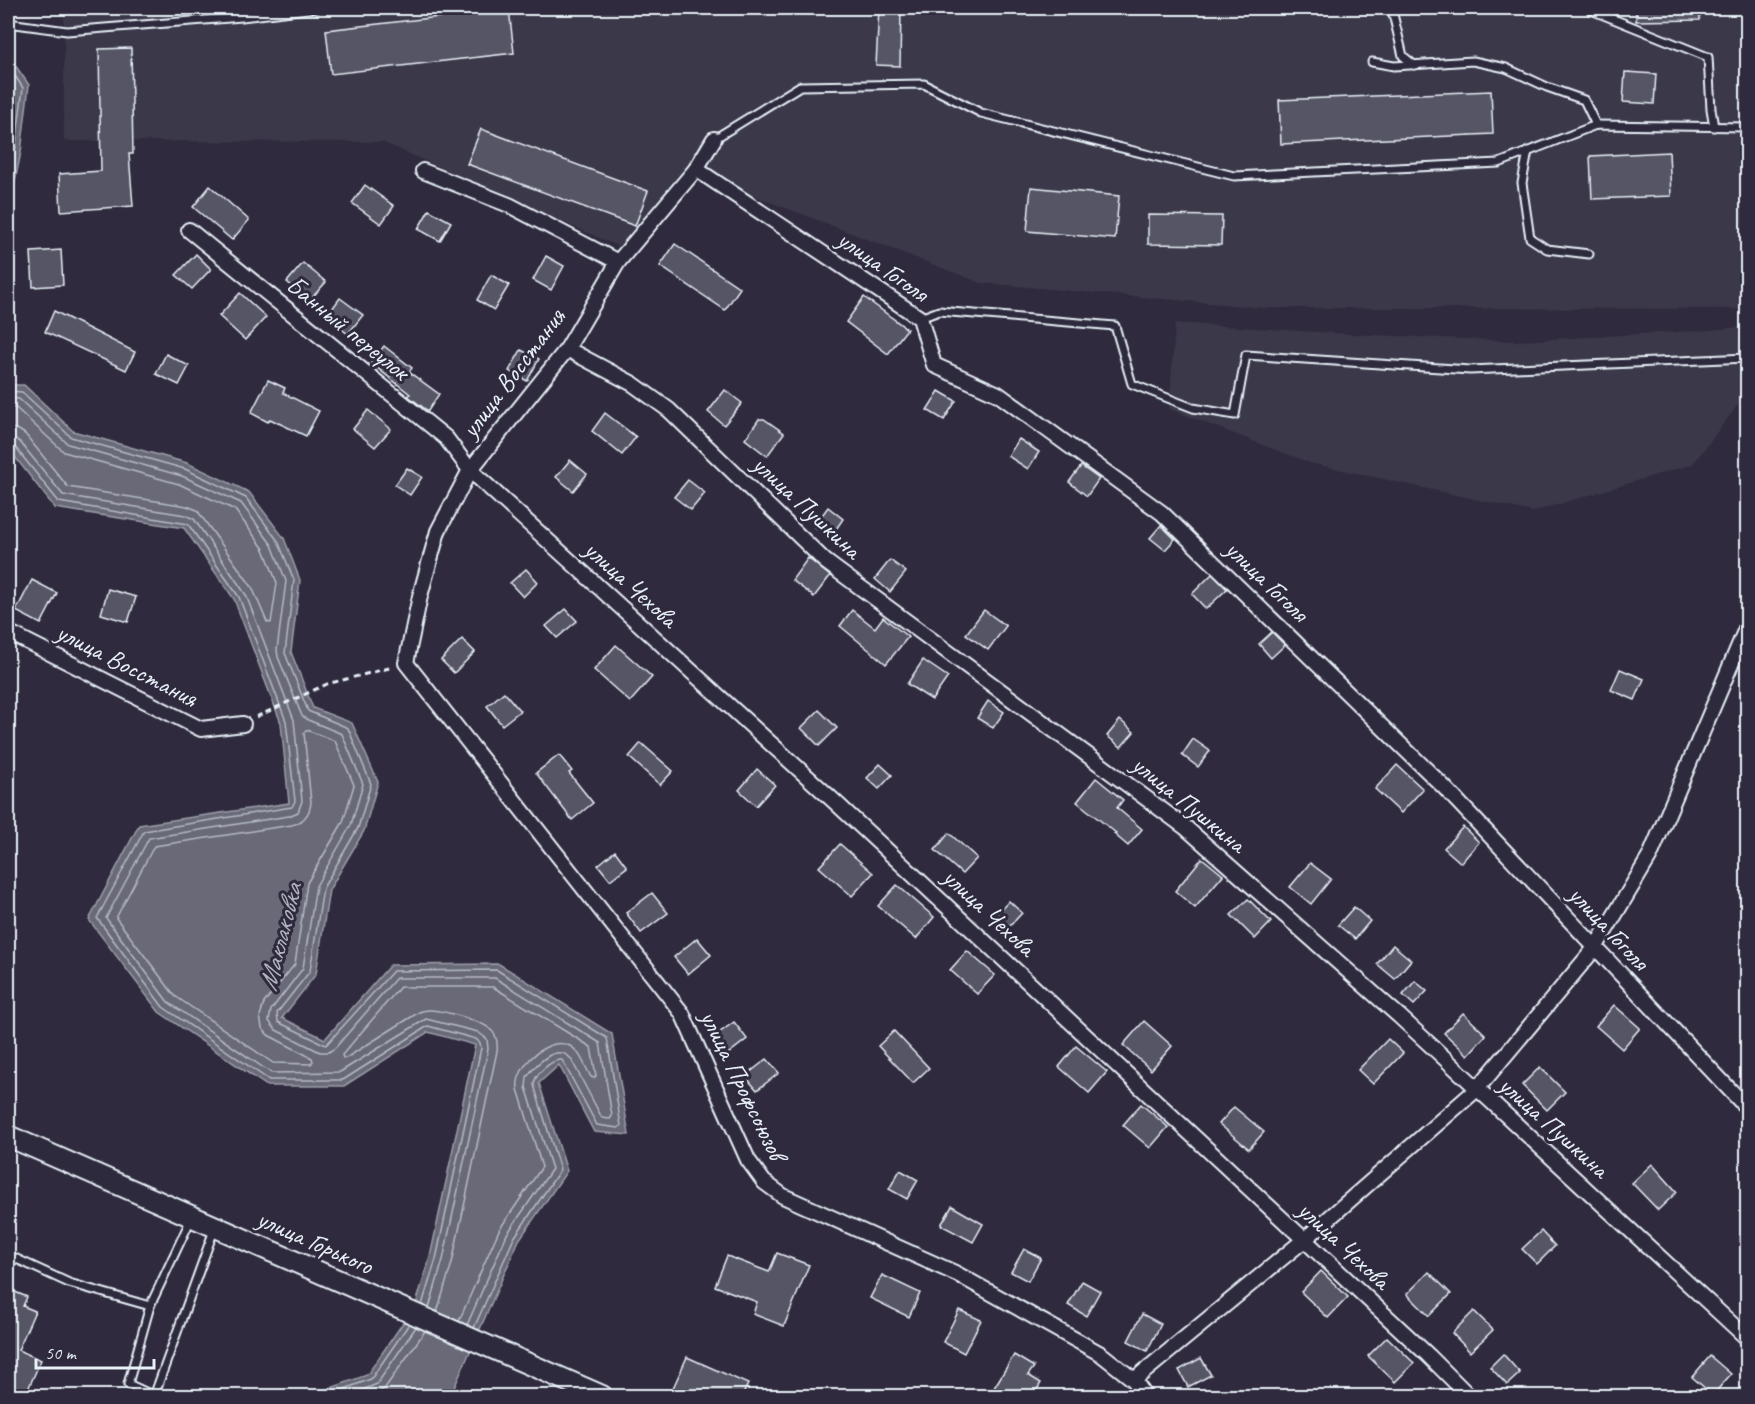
<svg xmlns="http://www.w3.org/2000/svg" width="1755" height="1404" font-family="Caveat,sans-serif">
<rect width="100%" height="100%" fill="#2f2a3d"/>
<filter id="ink" filterUnits="userSpaceOnUse"><feTurbulence type="fractalNoise" baseFrequency=".0167" numOctaves="2"/><feDisplacementMap in="SourceGraphic" scale="12" xChannelSelector="R" yChannelSelector="G"/><feConvolveMatrix kernelMatrix="1 2 1 2 8 2 1 2 1" color-interpolation-filters="sRGB"/></filter>
<g filter="url(#ink)">
<!-- built -->
<g fill="#3b3749">
<path d="M64,8H1747V309L1267,308L981,283L702,176L624,249L382,142L64,141Z"/>
<path d="M1175,323L1350,334L1516,341L1710,330L1747,326V393L1693,464L1533,512L1310,463L1169,409Z"/>
</g>
<!-- water -->
<g fill="#696978" stroke="#9c9fab" stroke-width="1.5">
<path d="M8,55L29,85L21,152L8,215V233Z"/>
<path d="M8,385H24L73,431L187,463L249,492L284,538L300,580L291,652L313,708L352,723L378,782L364,831L329,890L316,974L282,1018L325,1039L390,965L499,964L612,1034L629,1135L594,1132L559,1065L539,1083L567,1171L519,1240L454,1388L457,1396H309L367,1375L416,1304L430,1257L475,1045L428,1032L344,1086H267L159,1012L89,920L139,825L289,803L281,723L234,599L184,528L55,508L8,448Z"/>
</g>
<g fill="none" stroke-linecap="round" stroke-linejoin="round">
<!-- shore -->
<g stroke="#b5bbc5" stroke-width="1.5">
<path d="M8,65L23,88L15,151L8,187"/>
<path d="M8,78L15,90L8,151"/>
<path d="M8,391L22,392L71,437L185,469L246,498L278,541L294,580L285,653L308,711L348,728L371,784L358,828L323,888L310,971L277,1013L278,1022L326,1045L393,971L497,970L607,1038L621,1126L618,1128L597,1125L562,1060C551,1059 534,1075 534,1085L560,1170L514,1238L474,1328"/>
<path d="M8,398L19,399L68,444L182,476L241,503L272,545L286,581L277,650L278,657L302,716L308,720L342,734L363,784L351,825L316,886L303,968L271,1010L269,1021L276,1030L320,1052H329L335,1048L396,978H495L600,1043L612,1116L610,1119L602,1118L571,1059C557,1042 536,1064 527,1077L526,1087L552,1169L507,1234L467,1325"/>
<path d="M8,407L16,408L64,452L179,484L235,510L264,549L277,583L271,623L267,622L252,587L197,510L187,506L68,487L25,434L17,429L8,428"/>
<path d="M8,437L14,438L20,442L63,495L185,515L194,519L246,595L294,720L302,801L298,812L289,816L149,838L106,918L168,1002L271,1073L340,1072L426,1019L478,1032L487,1039L488,1049L443,1260L429,1308"/>
<path d="M8,445L15,447L59,502L188,524L239,597L286,721L295,801L292,807L144,831L97,918L163,1007L269,1080H343L428,1026L476,1039L480,1043L481,1048L436,1259L422,1305"/>
<path d="M307,730L335,741L354,785L343,822L307,883L295,964L264,1003L260,1016L262,1028L268,1035L312,1058L313,1061L311,1064L273,1063L175,996L116,918L154,846L292,825C303,822 310,814 311,802L304,733Z"/>
<path d="M437,1312L452,1263L497,1051C498,1043 497,1035 490,1029C482,1021 442,1010 430,1010C424,1010 420,1011 416,1014L346,1058H343L342,1055L400,987H493L591,1047L596,1076L594,1078L591,1077C585,1067 581,1052 570,1046C548,1034 514,1068 518,1089L542,1167L499,1230L459,1321"/>
<path d="M326,1396L371,1379L409,1324"/>
<path d="M348,1396L377,1384L416,1327"/>
<path d="M373,1396L385,1388L425,1331"/>
</g>
</g>
<!-- building -->
<g fill="#575565" stroke="#e8f1f8" stroke-width="1.5">
<path d="M879,8H901L900,66L876,65Z"/>
<path d="M1636,8H1699L1700,20L1636,21Z"/>
<path d="M509,9L514,53L331,74L326,30Z"/>
<path d="M131,48L133,154H129L133,206L61,211L59,174L101,171L99,49Z"/>
<path d="M1625,72L1656,74L1654,104L1623,102Z"/>
<path d="M1491,91L1493,134L1281,144L1279,100Z"/>
<path d="M481,129L648,191L635,226L467,164Z"/>
<path d="M1669,152L1671,196L1592,199L1590,156Z"/>
<path d="M365,185L394,206L381,224L352,203Z"/>
<path d="M210,186L249,220L232,240L193,207Z"/>
<path d="M1031,187L1119,196L1115,239L1027,231Z"/>
<path d="M429,210L451,222L440,241L418,229Z"/>
<path d="M1148,215L1222,216L1221,245L1148,244Z"/>
<path d="M675,244L740,288L725,310L660,266Z"/>
<path d="M61,250L63,285L33,287L31,252Z"/>
<path d="M196,254L211,269L192,289L176,275Z"/>
<path d="M546,256L564,266L551,290L533,280Z"/>
<path d="M303,263L326,282L309,301L287,282Z"/>
<path d="M491,275L509,285L494,310L477,300Z"/>
<path d="M240,293L266,317L245,340L219,316Z"/>
<path d="M864,297L907,329L888,354L846,322Z"/>
<path d="M340,298L363,315L348,334L326,317Z"/>
<path d="M54,311L135,352L126,370L45,332Z"/>
<path d="M384,346L412,368L409,372L439,394L428,411L408,396L410,394L371,363Z"/>
<path d="M521,350L539,359L527,381L509,371Z"/>
<path d="M166,354L189,366L179,385L156,374Z"/>
<path d="M268,380L285,388L283,393L319,411L306,436L270,419L268,422L251,413Z"/>
<path d="M725,390L742,403L724,425L708,412Z"/>
<path d="M939,391L956,401L944,420L927,410Z"/>
<path d="M368,410L391,429L375,447L353,429Z"/>
<path d="M605,413L636,437L622,455L592,431Z"/>
<path d="M759,419H764L784,433L767,456L745,439Z"/>
<path d="M1019,439L1039,452L1028,469L1008,456Z"/>
<path d="M570,460L587,474L573,491L556,477Z"/>
<path d="M1081,466L1099,479L1087,496L1069,482Z"/>
<path d="M407,468L422,477L410,495L395,485Z"/>
<path d="M688,480L705,493L691,510L674,497Z"/>
<path d="M828,507L843,519L830,538L814,526Z"/>
<path d="M1161,525L1175,539L1165,550L1150,538Z"/>
<path d="M808,558L830,576L814,597L792,580Z"/>
<path d="M890,560L906,572L890,592L875,579Z"/>
<path d="M526,569L538,582L523,597L510,583Z"/>
<path d="M1212,574L1227,589L1206,609L1192,594Z"/>
<path d="M32,580L57,593L41,624L16,611Z"/>
<path d="M108,589L136,597L128,622L101,614Z"/>
<path d="M566,609L577,621L557,638L546,626Z"/>
<path d="M852,610L875,628L883,617L908,637L886,664L840,626Z"/>
<path d="M984,610L1006,626L988,650L966,634Z"/>
<path d="M1272,632L1285,645L1271,658L1259,644Z"/>
<path d="M462,639L475,652L454,673L441,660Z"/>
<path d="M616,645L652,677L630,702L594,670Z"/>
<path d="M923,660L948,677L932,700L907,684Z"/>
<path d="M1620,669L1644,679L1635,700L1611,690Z"/>
<path d="M504,692L520,711L502,725L487,706Z"/>
<path d="M988,701L1004,712L993,728L977,718Z"/>
<path d="M819,710L837,728L819,746L801,728Z"/>
<path d="M1120,720L1134,732L1121,747L1107,736Z"/>
<path d="M1193,739L1210,751L1198,767L1182,755Z"/>
<path d="M641,743L673,771L660,785L629,757Z"/>
<path d="M559,755L572,771L569,773L593,803L572,820L536,773Z"/>
<path d="M880,764L892,775L879,789L867,778Z"/>
<path d="M1397,765L1423,789L1401,813L1375,789Z"/>
<path d="M757,769L775,785L756,806L739,790Z"/>
<path d="M1096,778L1123,800L1117,808L1142,829L1128,846L1114,834L1116,833L1077,802Z"/>
<path d="M1463,827L1479,842L1461,863L1444,848Z"/>
<path d="M949,833L977,858L962,874L935,850Z"/>
<path d="M840,844L873,873L852,896L819,867Z"/>
<path d="M615,851L627,867L610,880L598,865Z"/>
<path d="M1202,858L1223,875L1195,908L1175,891Z"/>
<path d="M1310,863L1331,879L1311,904L1290,887Z"/>
<path d="M897,885L934,917L916,939L878,906Z"/>
<path d="M652,893L668,913L641,933L626,913Z"/>
<path d="M1248,899L1271,922L1255,939L1231,915Z"/>
<path d="M1009,901L1022,913L1007,929L994,917Z"/>
<path d="M1354,907L1370,921L1355,939L1338,925Z"/>
<path d="M697,938L711,955L688,974L674,957Z"/>
<path d="M1393,945L1411,960L1395,979L1377,964Z"/>
<path d="M967,951L995,975L977,994L950,970Z"/>
<path d="M1415,981L1427,991L1414,1005L1403,995Z"/>
<path d="M1614,1005L1640,1028L1622,1049L1596,1026Z"/>
<path d="M1463,1013L1486,1035L1468,1055L1444,1033Z"/>
<path d="M1144,1021L1172,1046L1151,1070L1123,1045Z"/>
<path d="M734,1022L747,1039L728,1054L715,1036Z"/>
<path d="M894,1031L929,1068L913,1083L878,1046Z"/>
<path d="M1388,1039L1403,1053L1373,1084L1358,1070Z"/>
<path d="M1076,1046L1107,1072L1089,1093L1059,1067Z"/>
<path d="M767,1059L779,1073L757,1090L745,1076Z"/>
<path d="M1540,1067L1565,1092L1547,1110L1522,1085Z"/>
<path d="M1141,1104L1168,1127L1150,1148L1123,1125Z"/>
<path d="M1234,1107L1264,1132L1249,1149L1219,1124Z"/>
<path d="M1652,1164L1677,1192L1658,1210L1632,1183Z"/>
<path d="M900,1170L918,1180L907,1199L889,1189Z"/>
<path d="M952,1206L983,1224L973,1242L941,1225Z"/>
<path d="M1541,1231L1555,1246L1537,1264L1522,1249Z"/>
<path d="M1024,1249L1041,1258L1028,1281L1011,1272Z"/>
<path d="M777,1253L809,1265L784,1326L753,1314L757,1302L715,1286L727,1256L769,1272Z"/>
<path d="M1321,1271L1348,1297L1328,1318L1301,1292Z"/>
<path d="M1429,1272L1451,1294L1429,1316L1407,1294Z"/>
<path d="M882,1275L920,1293L909,1317L870,1298Z"/>
<path d="M1082,1281L1100,1291L1086,1316L1068,1305Z"/>
<path d="M8,1289L27,1297L23,1306L35,1311L18,1350L41,1360L25,1396H8Z"/>
<path d="M959,1310L981,1320L964,1353L943,1342Z"/>
<path d="M1474,1311L1493,1330L1470,1352L1452,1333Z"/>
<path d="M1142,1314L1161,1324L1147,1351L1128,1341Z"/>
<path d="M1387,1337L1414,1363L1395,1382L1368,1356Z"/>
<path d="M1503,1354L1520,1373L1507,1385L1490,1367Z"/>
<path d="M1014,1355L1034,1367L1028,1375L1041,1383L1033,1396H989Z"/>
<path d="M1710,1356L1731,1374L1713,1395L1692,1377Z"/>
<path d="M687,1357L748,1384L742,1396H691L673,1388Z"/>
<path d="M1201,1358L1211,1375L1188,1387L1179,1370Z"/>
</g>
<g fill="none" stroke-linecap="round" stroke-linejoin="round">
<defs>
<g id="lane">
<path d="M1388,8L1393,14L1403,56L1414,65"/>
<path d="M1588,8L1596,12L1708,57L1711,109L1714,127"/>
<path d="M8,23L67,31L242,17L316,8"/>
<path d="M1372,62L1394,66L1473,61L1506,68L1547,87L1584,100L1596,125"/>
<path d="M714,139L800,86L924,84L981,113L1234,176L1499,163L1596,125L1748,127"/>
<path d="M1528,151L1522,183L1530,238L1547,249L1589,254"/>
<path d="M920,318L939,311L1115,326L1132,384L1193,408L1235,415L1246,355L1470,370L1748,358"/>
<path d="M8,1255L69,1283L150,1306"/>
<path d="M154,1396L128,1384L150,1306L191,1219"/>
<path d="M154,1396L214,1230"/>
</g>
<g id="street">
<path d="M714,139L696,169L618,262L567,349L470,470L438,531L420,596L406,663L682,1013L748,1160L764,1182L783,1196L957,1274L1101,1354L1134,1380L1145,1396"/>
<path d="M696,169L920,318L934,365L998,394L1162,513L1445,788L1748,1109"/>
<path d="M423,171L509,205L618,262"/>
<path d="M189,230L446,438L470,470L835,802L1429,1356L1469,1396"/>
<path d="M567,349L633,384L669,410L826,562L1185,827L1399,1016L1748,1339"/>
<path d="M8,632L201,729L243,724"/>
<path d="M1134,1380L1304,1240L1477,1089L1595,948L1650,856L1748,624"/>
</g>
<path id="secondary" d="M8,1136L602,1396"/>
</defs>
<!-- lane casing -->
<use href="#lane" stroke="#e8f1f8" stroke-width="11"/>
<!-- street casing -->
<use href="#street" stroke="#e8f1f8" stroke-width="18"/>
<!-- secondary casing -->
<use href="#secondary" stroke="#e8f1f8" stroke-width="24"/>
<!-- path -->
<path stroke="#e8f1f8" stroke-width="3" stroke-dasharray="6 4.5" stroke-linecap="butt" d="M256,717L327,684L393,667"/>
<!-- lane -->
<use href="#lane" stroke="#2f2a3d" stroke-width="7"/>
<!-- street -->
<use href="#street" stroke="#2f2a3d" stroke-width="14"/>
<!-- secondary -->
<use href="#secondary" stroke="#2f2a3d" stroke-width="20"/>
</g>
</g>
<g text-anchor="middle" dominant-baseline="central" stroke-width="6" stroke-linejoin="round" paint-order="stroke">
<!-- street labels -->
<g font-size="26" fill="#e8f1f8" stroke="#2f2a3d">
<text transform="translate(883 266) rotate(35)">улица Гоголя</text>
<text transform="translate(348 328) rotate(39)">Банный переулок</text>
<text transform="translate(513 373) rotate(-53)">улица Восстания</text>
<text transform="translate(807 507) rotate(43)">улица Пушкина</text>
<text transform="translate(1267 581) rotate(44)">улица Гоголя</text>
<text transform="translate(631 584) rotate(42)">улица Чехова</text>
<text transform="translate(127 665) rotate(27)">улица Восстания</text>
<text transform="translate(1189 804) rotate(39)">улица Пушкина</text>
<text transform="translate(989 912) rotate(43)">улица Чехова</text>
<text transform="translate(1609 928) rotate(47)">улица Гоголя</text>
<text transform="translate(743 1085) rotate(64)">улица Профсоюзов</text>
<text transform="translate(1554 1127) rotate(42)">улица Пушкина</text>
<text transform="translate(315 1242) rotate(24)">улица Горького</text>
<text transform="translate(1344 1245) rotate(43)">улица Чехова</text>
</g>
<!-- water labels -->
<g font-size="27" font-style="italic" fill="#afb4be" stroke="#2f2a3d">
<text transform="translate(280 937) rotate(-76)">Маклаковка</text>
</g>
</g>
<!-- margin -->
<rect width="1755" height="1404" fill="none" stroke="#2f2a3d" stroke-width="30"/>
<rect x="15" y="15" width="1725" height="1374" fill="none" stroke="#e8f1f8" stroke-width="2" filter="url(#ink)"/>
<!-- scale -->
<path d="M36 1359v9h118v-9" fill="none" stroke="#e8f1f8" stroke-width="3"/>
<text x="45" y="1359" font-size="18" fill="#e8f1f8" stroke="#2f2a3d" stroke-width="4.5" paint-order="stroke">50 m</text>
</svg>
